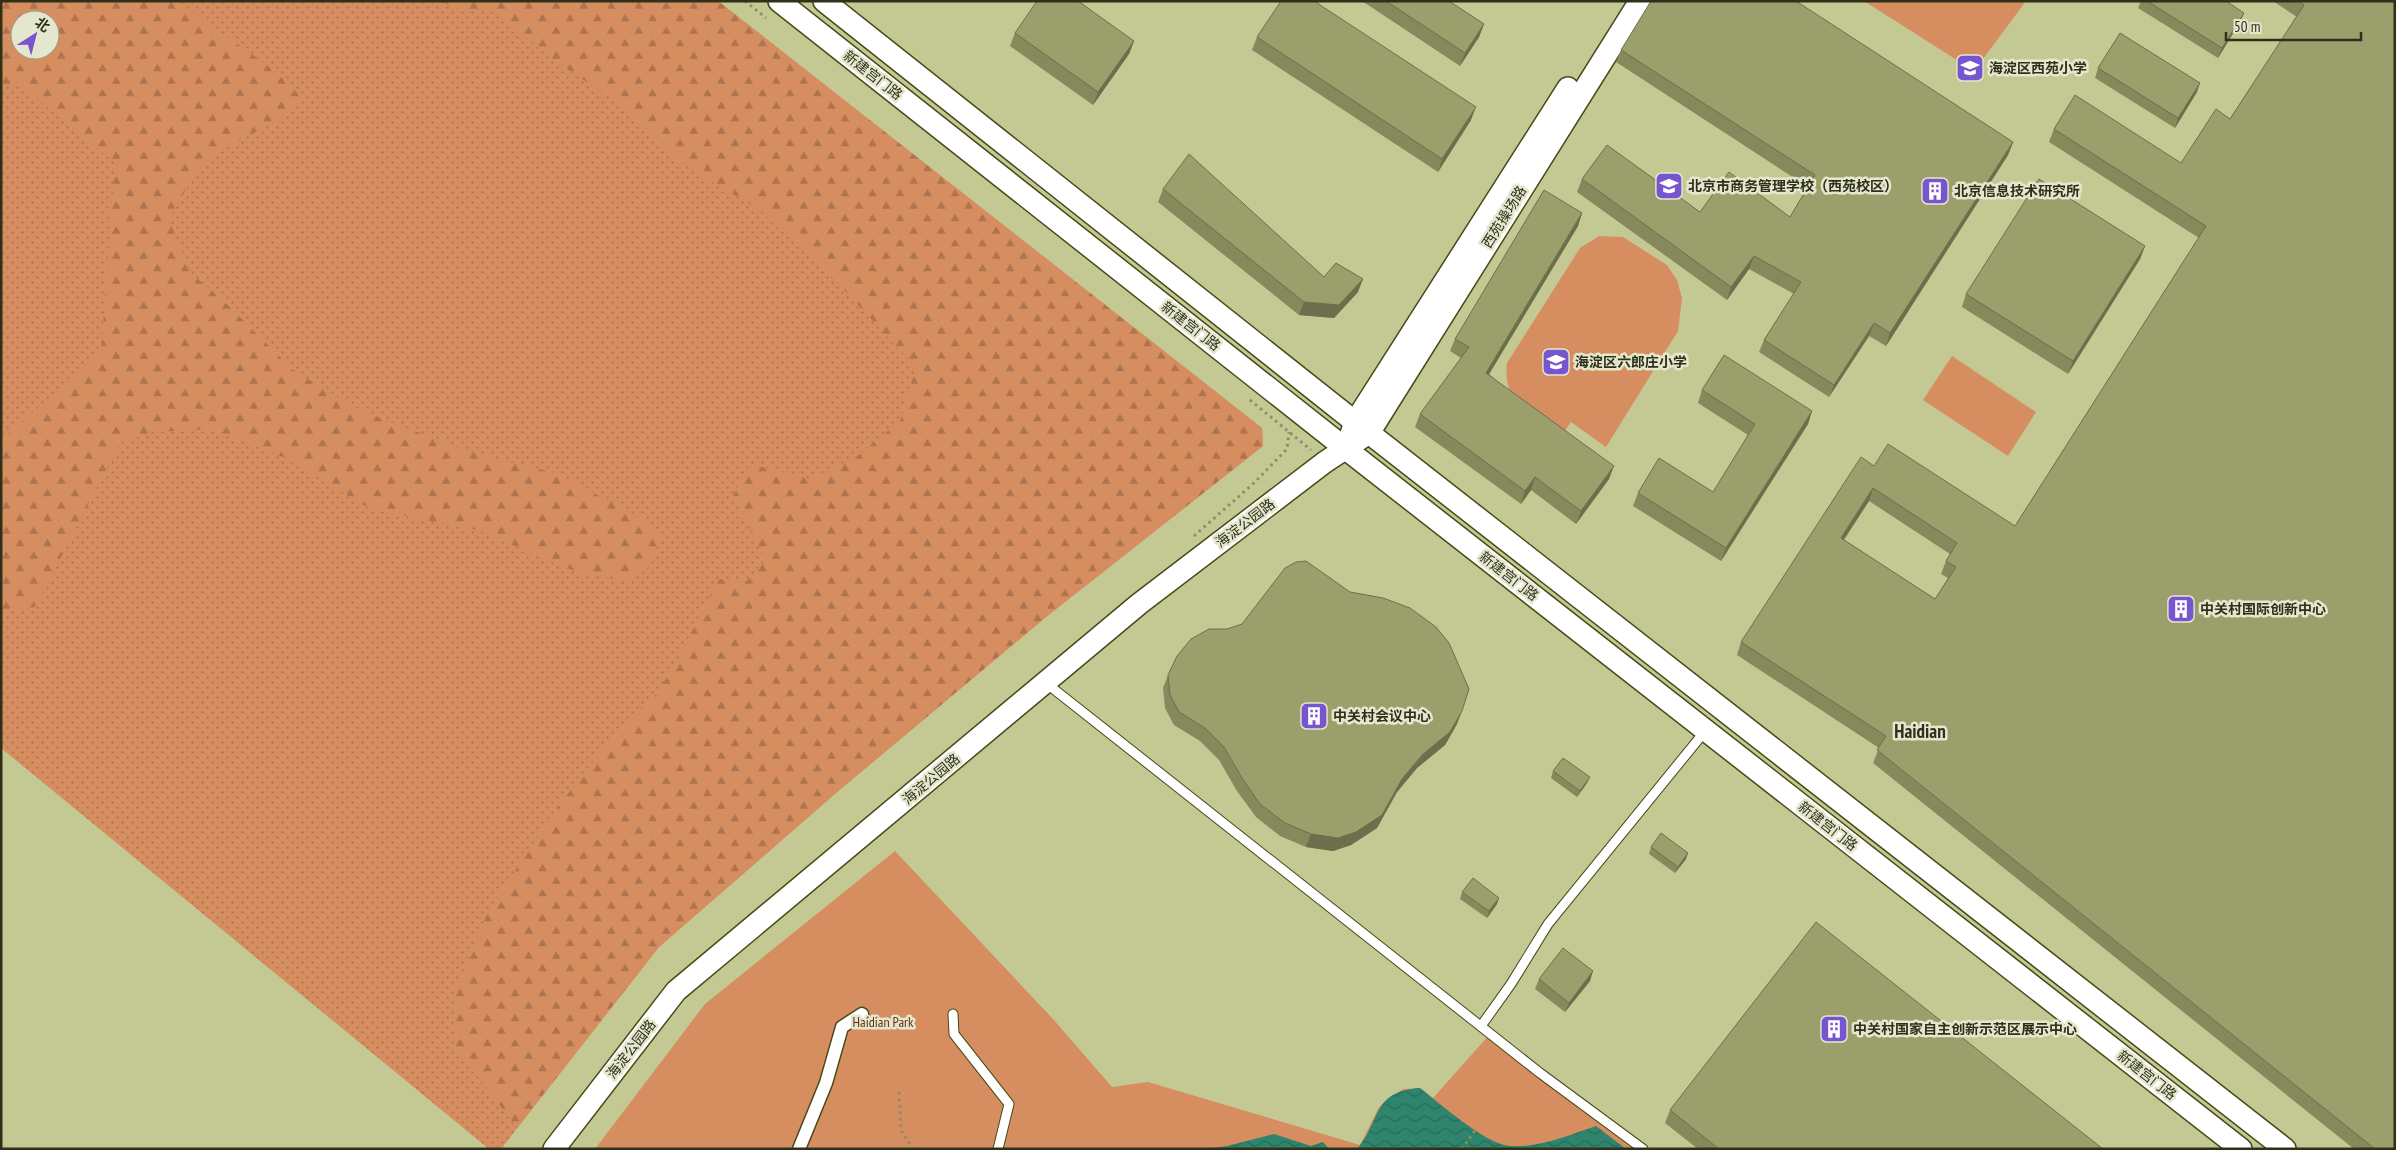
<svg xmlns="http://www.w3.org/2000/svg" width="2396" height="1150" font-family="'PT Sans Narrow','Noto Sans SC',sans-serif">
<defs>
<pattern id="grass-dots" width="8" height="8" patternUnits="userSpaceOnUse" patternTransform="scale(1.25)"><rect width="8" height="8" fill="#d68d60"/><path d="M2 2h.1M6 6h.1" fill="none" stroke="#ae744e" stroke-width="1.8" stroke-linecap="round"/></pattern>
<pattern id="forest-firs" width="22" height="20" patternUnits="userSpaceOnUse" patternTransform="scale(1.25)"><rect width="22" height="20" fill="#d68d60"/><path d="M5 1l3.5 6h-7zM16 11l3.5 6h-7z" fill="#ae744e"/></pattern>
<pattern id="water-waves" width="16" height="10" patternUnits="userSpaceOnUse" patternTransform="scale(1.25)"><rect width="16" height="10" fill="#2e846d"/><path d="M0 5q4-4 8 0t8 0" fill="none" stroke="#286c59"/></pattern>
</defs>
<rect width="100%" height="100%" fill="#c4c994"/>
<!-- grass -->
<path fill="url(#grass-dots)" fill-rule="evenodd" d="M1,1H718L1262,428L1263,446L1046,617L836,793L659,947L501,1149H489L1,748ZM20,20H50V50H20Z"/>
<!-- forest -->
<g fill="url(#forest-firs)" fill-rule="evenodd">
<path d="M1,1H177L285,78L300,97L289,115L225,148L193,177L169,219L190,272L230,307L292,369L354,408L473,453L555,473L634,514L661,535L650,566L629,582L577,572L477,530L370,509L288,459L213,429L153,432L120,443L35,607L1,611V440L101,353L115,163L21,85L1,84ZM20,20H50V50H20Z"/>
<path d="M442,1H718L1262,428L1263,446L1046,617L836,793L659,947L517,1128L455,1046L454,989L489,910L559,805L618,731L657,693L678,659L718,579L747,581L766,560L733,496L750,464L809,479L855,458L900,421L916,367L843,289L761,211L683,164L631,112L548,56L499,13L452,8Z"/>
</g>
<!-- park -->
<g fill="#d68d60">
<path d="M1864,1H2026L1974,71Z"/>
<path d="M1599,236L1623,237L1667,265L1677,280L1682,298L1678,331L1606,447L1571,422L1561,436C1531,415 1502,405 1507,363L1580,248Z"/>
<path d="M1952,356L2036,412L2008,456L1923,400Z"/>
<path d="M895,851L1053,1019L1112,1087L1148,1082L1360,1145L1379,1107L1403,1089L1420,1088L1433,1098L1490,1034L1641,1149H595L705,1004Z"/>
</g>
<!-- water -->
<g fill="url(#water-waves)">
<path d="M1420,1088C1439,1103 1487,1145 1510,1146C1540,1148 1569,1135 1596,1126L1626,1149H1357C1381,1122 1371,1091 1420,1088Z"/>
<path d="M1274,1134L1311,1146L1323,1142L1329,1149H1205L1227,1146Z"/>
</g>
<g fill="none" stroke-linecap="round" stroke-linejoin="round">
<defs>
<g id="service">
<path d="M1046,683L1540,1073L1643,1149"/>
<path d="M953,1014L954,1034L1009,1104L998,1149"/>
<path d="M1481,1026L1511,984L1548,924L1706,730"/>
</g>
<path id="pedestrian" d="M799,1149L826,1083L842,1027L862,1014"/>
<g id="tertiary">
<path d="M779,1L1346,449L2241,1149"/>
<path d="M824,1L1355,422L2285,1149"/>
<path d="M1351,434L1355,422L1568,88"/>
<path d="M554,1149L676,991L1139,604L1325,462L1369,433L1640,1"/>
</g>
</defs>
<!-- service casing -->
<use href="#service" stroke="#474a17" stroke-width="11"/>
<!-- pedestrian casing -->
<use href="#pedestrian" stroke="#474a17" stroke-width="15"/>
<!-- tertiary casing -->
<use href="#tertiary" stroke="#474a17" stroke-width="24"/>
<!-- path -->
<g stroke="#8a8e65" stroke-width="3" stroke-dasharray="2.5 4" stroke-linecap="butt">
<path d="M745,1L766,18"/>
<path d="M1250,400L1311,450"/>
<path d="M1194,536L1254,483L1287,449L1289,432"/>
<path d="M899,1092L901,1130L913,1149"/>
<path d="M1462,1149L1476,1129"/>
</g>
<!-- service -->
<use href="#service" stroke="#fff" stroke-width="9"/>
<!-- pedestrian -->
<use href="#pedestrian" stroke="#fff" stroke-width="12"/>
<!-- tertiary -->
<use href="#tertiary" stroke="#fff" stroke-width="21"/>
</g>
<!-- wall -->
<g fill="#85895c" fill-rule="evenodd">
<path d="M1362,1H1449L1484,24L1479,37L1460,66Z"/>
<path d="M2141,1H2226L2240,22L2218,58L2138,8Z"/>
<path d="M2273,1H2395V1149H2354L1873,763L1879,748L1737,655L1741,642L1874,466L2015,526L2199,238L2049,142L2054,129L2181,163L2230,119L2297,17ZM1869,501L1950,554L1946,561L1941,574L1948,578L1935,599L1844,540Z"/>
<path d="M1015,33L1134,41L1129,54L1093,105L1010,46Z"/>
<path d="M1257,37L1471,120L1438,172L1252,50Z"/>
<path d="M1621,50L2013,142L2008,155L1886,346L1869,336L1829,397L1759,352L1764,340L1794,294L1749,269L1727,300L1577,192L1582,179L1700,212L1790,217L1808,187L1616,62Z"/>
<path d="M2098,68L2197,92L2175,128L2095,78Z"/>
<path d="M1163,189L1324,277L1358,292L1334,318L1299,315L1158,202Z"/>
<path d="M1582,213L1578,226L1489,374L1609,479L1576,524L1531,490L1521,504L1415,427L1420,414L1461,358L1450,351L1455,339Z"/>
<path d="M2145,246L2140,259L2068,374L1962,307L1966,294Z"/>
<path d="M1702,390L1812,411L1808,424L1721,561L1633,506L1638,493L1713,492L1748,435L1698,403Z"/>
<path d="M1168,675L1457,724L1445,745L1417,768L1397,792L1377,828L1351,845L1333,851L1306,847L1280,836L1256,817L1237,791L1219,760L1200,741L1174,725L1165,708L1163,688Z"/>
<path d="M1553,771L1587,783L1577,797L1551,778Z"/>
<path d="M1651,847L1686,859L1675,873L1649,854Z"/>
<path d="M1462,892L1497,904L1487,918L1460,899Z"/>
<path d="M1539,979L1590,981L1565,1012L1535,989Z"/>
<path d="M1670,1110L2103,1149H1698L1665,1123Z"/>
</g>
<!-- shaded-wall -->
<g fill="#6c6f4b">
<path d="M2244,13L2240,22L2218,58L2222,48Z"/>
<path d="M1484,24L1479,37L1460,66L1465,53Z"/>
<path d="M1134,41L1129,54L1093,105L1098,92Z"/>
<path d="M2200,83L2197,92L2175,128L2178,118Z"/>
<path d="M1476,107L1471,120L1438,172L1442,159Z"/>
<path d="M2013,142L2008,155L1886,346L1890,333Z"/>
<path d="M1582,213L1578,226L1482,386L1486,373Z"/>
<path d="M2145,246L2140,259L2068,374L2073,361Z"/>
<path d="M1754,256L1749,269L1727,300L1731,287Z"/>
<path d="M1363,279L1358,292L1334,318L1299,315L1304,302Z"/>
<path d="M1874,323L1869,336L1829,397L1834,385Z"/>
<path d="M1812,411L1808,424L1721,561L1726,548Z"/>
<path d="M1614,466L1609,479L1576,524L1581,511Z"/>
<path d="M1535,477L1531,490L1521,504L1525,491Z"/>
<path d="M1873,488L1869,501L1836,551L1841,538Z"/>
<path d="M1462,711L1457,724L1445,745L1417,768L1397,792L1377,828L1351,845L1333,851L1306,847L1311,834L1402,779Z"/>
<path d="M1590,777L1587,783L1577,797L1580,791Z"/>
<path d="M1688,853L1686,859L1675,873L1678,867Z"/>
<path d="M1499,898L1497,904L1487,918L1489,911Z"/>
<path d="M1593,971L1590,981L1565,1012L1569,1003Z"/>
</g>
<!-- building -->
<g fill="#9b9f6b" stroke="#6c6f4b" fill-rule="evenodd">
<path d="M1037,1H1078L1134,41L1098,92L1015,33Z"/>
<path d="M1281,1H1314L1476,107L1442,159L1257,37Z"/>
<path d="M1386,1H1449L1484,24L1465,53Z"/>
<path d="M1651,1H1796L2013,142L1890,333L1874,323L1834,385L1764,340L1801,282L1754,256L1731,287L1582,179L1607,145L1700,212L1729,172L1790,217L1815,175L1621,50Z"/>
<path d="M2147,1H2226L2244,13L2222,48Z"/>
<path d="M2298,1H2395V1149H2375L1877,750L1886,736L1741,642L1861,457L1874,466L1888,444L2015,526L2206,226L2054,129L2075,95L2181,163L2216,109L2230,119L2304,5ZM1873,488L1957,543L1946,561L1956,567L1935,599L1841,538Z"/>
<path d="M2120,33L2200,83L2178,118L2098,68Z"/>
<path d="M1189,154L1324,277L1336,263L1363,279L1339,305L1304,302L1163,189Z"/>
<path d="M2039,179L2145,246L2073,361L1966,294Z"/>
<path d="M1544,190L1582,213L1486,373L1614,466L1581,511L1535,477L1525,491L1420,414L1469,347L1455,339Z"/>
<path d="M1724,355L1812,411L1726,548L1638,493L1659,458L1713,492L1755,424L1702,390Z"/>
<path d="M1306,561L1350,592L1383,598L1410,608L1436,627L1449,643L1469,689L1462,711L1450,732L1422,755L1402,779L1382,815L1356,832L1338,838L1311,834L1285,823L1260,804L1242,778L1224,747L1205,728L1179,712L1170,695L1168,675L1177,656L1191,639L1209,629H1227L1242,624L1285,568L1296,562Z"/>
<path d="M1563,758L1590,777L1580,791L1553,771Z"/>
<path d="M1661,833L1688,853L1678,867L1651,847Z"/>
<path d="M1473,878L1499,898L1489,911L1462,892Z"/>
<path d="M1816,922L2103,1149H1719L1670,1110Z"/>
<path d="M1563,948L1593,971L1569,1003L1539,979Z"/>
</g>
<!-- icons -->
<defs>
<symbol id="school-square" viewBox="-11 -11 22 22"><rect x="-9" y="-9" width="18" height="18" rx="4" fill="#7755cf" stroke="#e4e7cd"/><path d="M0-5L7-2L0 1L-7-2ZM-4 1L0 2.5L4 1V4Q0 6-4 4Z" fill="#fff"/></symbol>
<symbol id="building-square" viewBox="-11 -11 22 22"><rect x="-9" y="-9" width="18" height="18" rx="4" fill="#7755cf" stroke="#e4e7cd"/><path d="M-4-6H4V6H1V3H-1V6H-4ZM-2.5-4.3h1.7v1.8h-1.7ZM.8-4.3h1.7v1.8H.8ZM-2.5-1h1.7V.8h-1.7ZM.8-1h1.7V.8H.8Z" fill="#fff"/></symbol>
</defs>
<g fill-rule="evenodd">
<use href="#school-square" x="1954" y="52" width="32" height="32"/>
<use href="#school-square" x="1653" y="170" width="32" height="32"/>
<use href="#building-square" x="1919" y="175" width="32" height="32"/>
<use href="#school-square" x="1540" y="346" width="32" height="32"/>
<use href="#building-square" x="2165" y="593" width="32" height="32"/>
<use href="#building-square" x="1298" y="700" width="32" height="32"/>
<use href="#building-square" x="1818" y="1013" width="32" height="32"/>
</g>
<g text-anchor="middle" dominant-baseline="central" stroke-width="5" stroke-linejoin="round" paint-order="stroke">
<!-- poi labels -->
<g font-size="14" font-weight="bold" fill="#2e301a" stroke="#e4e7cd" text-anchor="start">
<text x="1989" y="68">海淀区西苑小学</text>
<text x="1688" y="186">北京市商务管理学校（西苑校区）</text>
<text x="1954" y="191">北京信息技术研究所</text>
<text x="1575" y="362">海淀区六郎庄小学</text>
<text x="2200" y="609">中关村国际创新中心</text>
<text x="1333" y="716">中关村会议中心</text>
<text x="1853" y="1029">中关村国家自主创新示范区展示中心</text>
</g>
<!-- street labels -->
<g font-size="14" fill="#2e301a" stroke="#e4e7cd">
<text transform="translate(873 75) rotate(38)">新建宫门路</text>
<text transform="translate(1504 217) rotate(-58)">西苑操场路</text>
<text transform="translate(1191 326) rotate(38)">新建宫门路</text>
<text transform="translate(1245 523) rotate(-37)">海淀公园路</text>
<text transform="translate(1509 576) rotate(38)">新建宫门路</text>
<text transform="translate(931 779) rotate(-40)">海淀公园路</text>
<text transform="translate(1828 826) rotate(38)">新建宫门路</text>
<text transform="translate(631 1049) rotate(-52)">海淀公园路</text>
<text transform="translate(2147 1075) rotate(38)">新建宫门路</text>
</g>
<!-- park labels -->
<g font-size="14" fill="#62310c" stroke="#e4e7cd">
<text x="883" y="1022">Haidian Park</text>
</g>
<!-- district labels -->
<g font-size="19" font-weight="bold" fill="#2e301a" stroke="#e4e7cd">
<text x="1920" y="731">Haidian</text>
</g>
</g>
<!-- border -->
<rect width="2396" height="1150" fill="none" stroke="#2e301a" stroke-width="5"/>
<!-- north arrow -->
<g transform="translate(35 35) rotate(36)"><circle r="24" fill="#e4e7cd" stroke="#9b9e85"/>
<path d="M0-4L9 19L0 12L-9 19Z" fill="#7755cf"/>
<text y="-8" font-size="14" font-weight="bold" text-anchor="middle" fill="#2e301a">北</text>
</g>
<!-- scale -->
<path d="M2226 32v8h135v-8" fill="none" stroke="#2e301a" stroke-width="2.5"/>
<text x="2234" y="32" font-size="15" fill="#2e301a" stroke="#e4e7cd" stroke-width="4" paint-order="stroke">50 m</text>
</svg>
